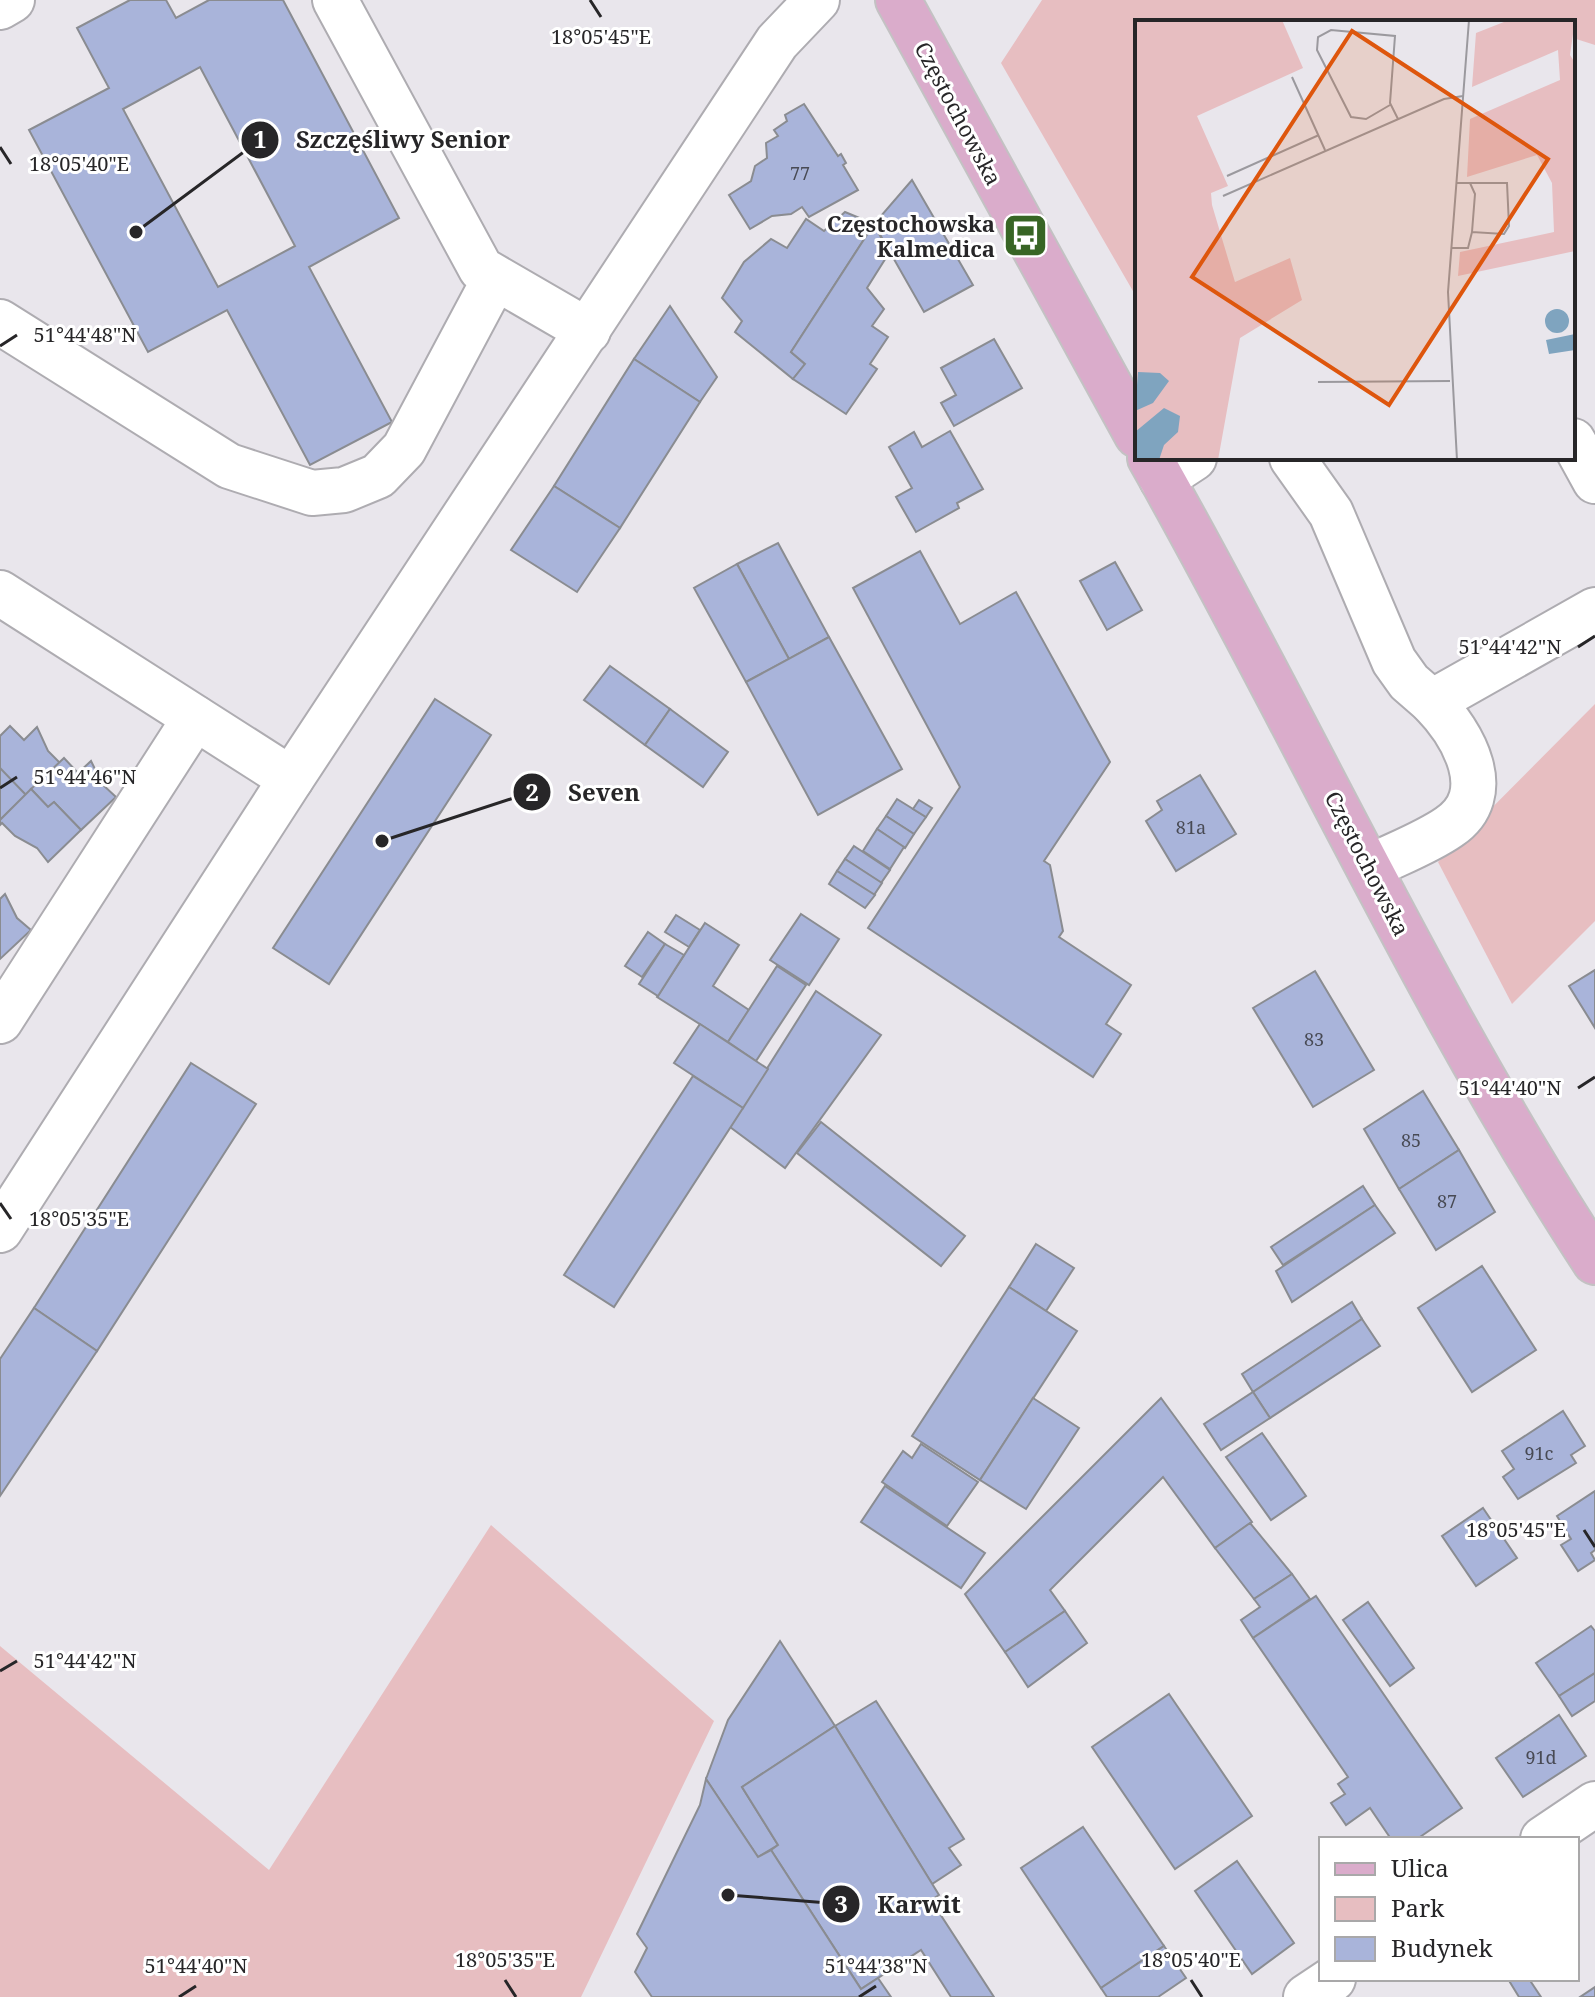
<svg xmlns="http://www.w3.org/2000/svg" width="1595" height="1997" font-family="'Noto Serif',serif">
<rect width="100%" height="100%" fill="#e9e6ec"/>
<!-- green -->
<g fill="#e7bec1">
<path d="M1042,0H1595V45L1573,38V22H1137V298L1001,63Z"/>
<path d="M1595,704V921L1512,1004L1438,862Z"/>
<path d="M491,1525L714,1721L581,1997H0V1646L269,1870Z"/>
</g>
<!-- building -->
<g fill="#a9b4da" stroke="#8a8c91" stroke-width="2" fill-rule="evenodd">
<path d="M130,0H166L176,18L209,0H283L399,218L309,267L392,422L310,465L227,310L148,352L29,130L109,88L77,28ZM200,67L295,246L218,287L123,109Z"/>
<path d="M804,104L838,156L841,154L846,163L843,165L858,190L809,217L802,207L791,214L772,216L750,229L729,195L751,181L755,166L767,158L766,143L778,136L774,130L787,121L785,115Z"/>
<path d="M912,180L973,285L924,312L874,224Z"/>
<path d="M845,212L874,224L791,352L805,364L793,379L735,332L742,321L722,298L744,262L771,239L787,248L806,219L824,231Z"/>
<path d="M874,224L889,253L867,288L884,309L872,326L888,337L870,364L877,369L846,414L793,379L805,364L791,352Z"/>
<path d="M670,306L717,377L700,402L634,359Z"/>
<path d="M994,339L1022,388L954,426L941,403L956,395L941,368Z"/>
<path d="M634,359L700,402L620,528L554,486Z"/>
<path d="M950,431L983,489L957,503L959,508L916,532L896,497L912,488L889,447L914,432L922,447Z"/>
<path d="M554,486L620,528L577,592L511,550Z"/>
<path d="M778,543L829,637L789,659L737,564Z"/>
<path d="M920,551L960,624L1016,592L1110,762L1044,861L1050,865L1063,931L1059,937L1131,985L1106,1024L1121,1034L1093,1077L868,928L960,787L853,588Z"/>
<path d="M1115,562L1142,610L1107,630L1080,581Z"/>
<path d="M737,564L789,659L746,682L694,588Z"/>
<path d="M829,637L902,769L818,815L746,682Z"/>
<path d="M610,666L670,709L645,745L584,700Z"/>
<path d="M435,699L491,735L329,984L273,948Z"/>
<path d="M670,709L728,752L703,787L645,745Z"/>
<path d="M10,726L24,740L37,727L48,751L60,763L26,795L0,770V736Z"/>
<path d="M64,758L78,773L91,761L103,785L116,797L81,830L54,802L48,807L31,789Z"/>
<path d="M1,769L26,795L0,820V770Z"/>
<path d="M1200,775L1236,834L1176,871L1146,821L1162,810L1157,801Z"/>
<path d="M31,789L48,807L54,802L81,830L48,862L37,848L15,836L2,823L0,825V820Z"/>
<path d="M897,799L926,817L914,834L886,816Z"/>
<path d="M919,800L932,808L926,817L913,809Z"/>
<path d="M886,816L914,834L905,848L877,829Z"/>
<path d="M877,829L904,847L890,869L863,851Z"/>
<path d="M854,846L890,870L881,883L845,859Z"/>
<path d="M845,859L882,883L874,895L837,871Z"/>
<path d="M837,871L875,895L865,908L829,884Z"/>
<path d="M5,894L17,918L31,930L0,959V899Z"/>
<path d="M801,914L839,939L809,985L770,960Z"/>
<path d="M676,915L700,930L689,947L665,932Z"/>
<path d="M705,923L739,945L713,986L749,1010L728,1042L657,997Z"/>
<path d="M648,932L665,944L642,977L625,966Z"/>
<path d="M665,944L684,955L658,996L639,984Z"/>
<path d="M777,966L806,985L756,1061L728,1042Z"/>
<path d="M1595,970V1028L1569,986Z"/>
<path d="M1315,971L1374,1070L1313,1107L1253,1008Z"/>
<path d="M816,991L881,1035L785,1168L730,1127Z"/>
<path d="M700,1024L768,1069L743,1108L674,1063Z"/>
<path d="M191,1063L256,1104L97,1351L34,1308Z"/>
<path d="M693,1076L743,1108L614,1307L564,1275Z"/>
<path d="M1423,1091L1459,1150L1399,1189L1364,1129Z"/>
<path d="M821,1122L965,1236L941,1266L797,1153Z"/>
<path d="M1459,1150L1495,1212L1436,1250L1399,1189Z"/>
<path d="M1363,1186L1375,1205L1283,1265L1271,1247Z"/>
<path d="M1375,1205L1395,1233L1292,1302L1276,1271Z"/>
<path d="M1036,1244L1074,1268L1046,1311L1009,1287Z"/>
<path d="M1482,1266L1536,1350L1472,1392L1418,1308Z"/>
<path d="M1009,1287L1077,1331L980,1480L912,1436Z"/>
<path d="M1352,1302L1362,1319L1253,1392L1242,1374Z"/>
<path d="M34,1308L97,1351L0,1496V1359Z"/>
<path d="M1362,1319L1380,1346L1270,1418L1253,1392Z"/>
<path d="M1253,1392L1270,1418L1221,1450L1204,1424Z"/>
<path d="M1033,1398L1079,1428L1026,1509L980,1480Z"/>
<path d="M1161,1398L1252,1522L1215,1548L1163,1477L1050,1590L1065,1611L1005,1652L965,1594Z"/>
<path d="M1563,1411L1585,1446L1571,1455L1576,1463L1518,1499L1503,1477L1514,1469L1502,1451Z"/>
<path d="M1262,1433L1306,1496L1271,1520L1226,1457Z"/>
<path d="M921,1444L978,1482L947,1526L882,1482L903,1451L912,1458Z"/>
<path d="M885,1486L985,1553L961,1588L861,1522Z"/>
<path d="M1595,1491V1550L1591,1553L1595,1560L1578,1571L1561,1545L1571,1539L1557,1516Z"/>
<path d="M1483,1508L1517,1558L1476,1586L1442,1536Z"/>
<path d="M1250,1523L1292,1574L1254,1599L1215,1548Z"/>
<path d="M1292,1574L1310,1599L1253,1638L1241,1620L1260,1607L1254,1599Z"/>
<path d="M1316,1596L1462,1808L1417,1839H1391L1370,1808L1346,1825L1331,1803L1345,1794L1338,1784L1348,1777L1253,1638Z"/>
<path d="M1368,1602L1414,1668L1390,1686L1343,1620Z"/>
<path d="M1065,1611L1087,1643L1028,1687L1005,1652Z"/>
<path d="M1591,1626L1595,1631V1673L1559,1696L1536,1663Z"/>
<path d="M780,1641L835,1726L742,1787L778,1845L758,1857L706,1779L728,1720Z"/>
<path d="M1595,1673V1701L1572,1716L1559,1696Z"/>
<path d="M1169,1694L1252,1816L1175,1869L1092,1747Z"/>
<path d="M876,1701L964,1839L949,1848L961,1865L932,1884L835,1726Z"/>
<path d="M1559,1715L1586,1756L1523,1797L1496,1758Z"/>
<path d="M835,1726L939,1895L931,1900L994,1997H951L921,1950L861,1989L771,1850L778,1845L742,1787Z"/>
<path d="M706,1779L758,1857L771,1850L861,1989L878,1978L891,1997H652L635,1972L647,1948L637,1934L700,1805Z"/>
<path d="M1083,1827L1164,1946L1101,1988L1021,1868Z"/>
<path d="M1237,1861L1294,1943L1252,1974L1195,1891Z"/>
<path d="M1164,1946L1186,1978L1158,1997H1107L1101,1988Z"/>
<path d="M1508,1979H1529L1541,1997H1519Z"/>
<path d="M1595,1987V1997H1580Z"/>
</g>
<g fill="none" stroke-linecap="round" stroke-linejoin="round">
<defs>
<g id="minor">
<path d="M335,0L481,269L588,331"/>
<path d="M0,7L12,0"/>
<path d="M0,322L229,466L312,493L344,490L378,476L404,449L494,280"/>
<path d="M1573,441L1595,481"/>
<path d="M1292,458L1331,513L1394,661L1409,682L1432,702"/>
<path d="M1162,479L1194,458"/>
<path d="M0,593L291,779"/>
<path d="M1370,867C1396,854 1426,843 1449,827C1498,794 1463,734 1432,702L1595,610"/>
<path d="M0,1021L195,718"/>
<path d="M0,1230L291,779L777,42L817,0"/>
<path d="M1543,1839L1595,1804"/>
<path d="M1306,1997L1333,1979"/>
</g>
<g id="major">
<path d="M898,0L1137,435"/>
<path d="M1150,458C1301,724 1427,1005 1595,1262"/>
</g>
</defs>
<!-- minor casing -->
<use href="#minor" stroke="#aeacb1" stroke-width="48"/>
<!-- major casing -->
<use href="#major" stroke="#c3c2c3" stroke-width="48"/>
<!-- minor -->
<use href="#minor" stroke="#fff" stroke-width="44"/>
<!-- major -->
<use href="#major" stroke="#daaccb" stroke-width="44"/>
</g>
<!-- ticks -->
<path fill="none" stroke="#272628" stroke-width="3" d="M590,0L601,17M0,147L11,164M0,346L17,335M1578,647L1595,636M0,788L17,777M1578,1088L1595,1077M0,1203L11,1219M1584,1530L1595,1547M0,1671L17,1661M505,1980L516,1997M1191,1980L1202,1997M179,1997L196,1986M859,1997L876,1986"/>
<!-- icons -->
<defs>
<symbol id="bus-square" viewBox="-11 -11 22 22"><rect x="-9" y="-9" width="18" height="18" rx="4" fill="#386525" stroke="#fff"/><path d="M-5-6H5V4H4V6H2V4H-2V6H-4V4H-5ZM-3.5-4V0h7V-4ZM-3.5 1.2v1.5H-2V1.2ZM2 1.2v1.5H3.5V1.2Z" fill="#fff"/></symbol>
</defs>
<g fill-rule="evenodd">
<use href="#bus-square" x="1000" y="210" width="51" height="51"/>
</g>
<g text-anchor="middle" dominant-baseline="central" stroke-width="6" stroke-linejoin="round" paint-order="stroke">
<!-- number labels -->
<g font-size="18" fill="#484a54">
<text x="800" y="173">77</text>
<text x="1191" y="827">81a</text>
<text x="1314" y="1039">83</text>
<text x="1411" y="1140">85</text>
<text x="1447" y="1201">87</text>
<text x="1539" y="1453">91c</text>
<text x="1541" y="1757">91d</text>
</g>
<!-- street labels -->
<g font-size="22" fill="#272628" stroke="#fff">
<text transform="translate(959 113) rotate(62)">Częstochowska</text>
<text transform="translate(1368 863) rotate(63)">Częstochowska</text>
</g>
<!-- poi labels -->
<g font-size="22" font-weight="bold" fill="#272628" stroke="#fff" text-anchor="end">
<text x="995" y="223">Częstochowska<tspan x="995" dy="25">Kalmedica</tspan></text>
</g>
</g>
<!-- overview -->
<g transform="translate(1135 20)">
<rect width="440" height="440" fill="#e9e6ec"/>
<path d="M0,0H147L168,48L62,96L93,166L76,173L77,185L100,262L155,238L167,280L105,318L83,440H0ZM374,0H440L435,35L440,43V231L323,256L325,232L419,212L417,163L402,135L332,157L335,99L425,60L423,30L337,67L341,13Z" fill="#e7bec1"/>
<path d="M410 301a12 12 0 1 1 24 0a12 12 0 1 1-24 0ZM440,314V330L414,334L411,320ZM3,352L25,353L34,361L18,383L0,391ZM29,388L45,396L43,412L29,425L24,440H0V412Z" fill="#7fa4bf"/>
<path fill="none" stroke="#9b999e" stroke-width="2" d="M157,57L190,130M255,85L231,99L216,97L182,30L183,17L196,10L260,16L255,83L263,99M92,156L184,115M335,163L340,174L337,212M88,176L309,79L328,76M316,228H333L337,212L369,214L374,206L372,163H322M183,362L315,361M322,440L313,272L334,0"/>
<path fill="#de560d" fill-opacity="0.15" stroke="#de560d" stroke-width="4" d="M217,11L413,139L254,385L57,257Z"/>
<rect width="440" height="440" fill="none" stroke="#272628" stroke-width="4"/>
</g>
<g font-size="20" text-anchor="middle" fill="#272628" stroke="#fff" stroke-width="6" stroke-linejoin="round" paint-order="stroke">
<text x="601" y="44">18°05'45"E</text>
<text x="79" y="171">18°05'40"E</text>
<text x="85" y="342">51°44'48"N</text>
<text x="1510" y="654">51°44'42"N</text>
<text x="85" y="784">51°44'46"N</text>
<text x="1510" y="1095">51°44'40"N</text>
<text x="79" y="1226">18°05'35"E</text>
<text x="1516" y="1537">18°05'45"E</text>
<text x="85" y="1668">51°44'42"N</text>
<text x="505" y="1967">18°05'35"E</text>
<text x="1191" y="1967">18°05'40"E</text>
<text x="196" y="1973">51°44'40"N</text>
<text x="876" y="1973">51°44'38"N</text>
</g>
<!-- callouts -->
<path fill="none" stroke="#272628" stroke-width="3" d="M136 232L260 140M382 841L532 792M728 1895L841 1904"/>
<g fill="#272628" stroke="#fff" stroke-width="3">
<circle cx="136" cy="232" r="8"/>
<circle cx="382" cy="841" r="8"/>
<circle cx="728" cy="1895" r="8"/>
<circle cx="260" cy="140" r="20"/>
<circle cx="532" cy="792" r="20"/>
<circle cx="841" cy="1904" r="20"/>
</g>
<g font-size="24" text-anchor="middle" font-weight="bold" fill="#fff">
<text x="260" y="148">1</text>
<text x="532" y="801">2</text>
<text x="841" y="1913">3</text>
</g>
<g font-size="24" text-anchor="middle" font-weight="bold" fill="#272628" stroke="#fff" stroke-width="6" stroke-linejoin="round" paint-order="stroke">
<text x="403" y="148">Szczęśliwy Senior</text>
<text x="604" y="801">Seven</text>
<text x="919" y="1913">Karwit</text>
</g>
<!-- legend -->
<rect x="1319" y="1837" width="260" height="144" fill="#ffffff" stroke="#a9a8a9" stroke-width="2"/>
<rect x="1335" y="1863" width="40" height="12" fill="#daaccb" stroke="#a9a8a9" stroke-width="2"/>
<text x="1391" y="1877" font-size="24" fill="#272628">Ulica</text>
<rect x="1335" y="1897" width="40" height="24" fill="#e7bec1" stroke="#a9a8a9" stroke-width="2"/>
<text x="1391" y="1917" font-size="24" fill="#272628">Park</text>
<rect x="1335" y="1937" width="40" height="24" fill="#a9b4da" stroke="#a9a8a9" stroke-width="2"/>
<text x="1391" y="1957" font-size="24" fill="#272628">Budynek</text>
</svg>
